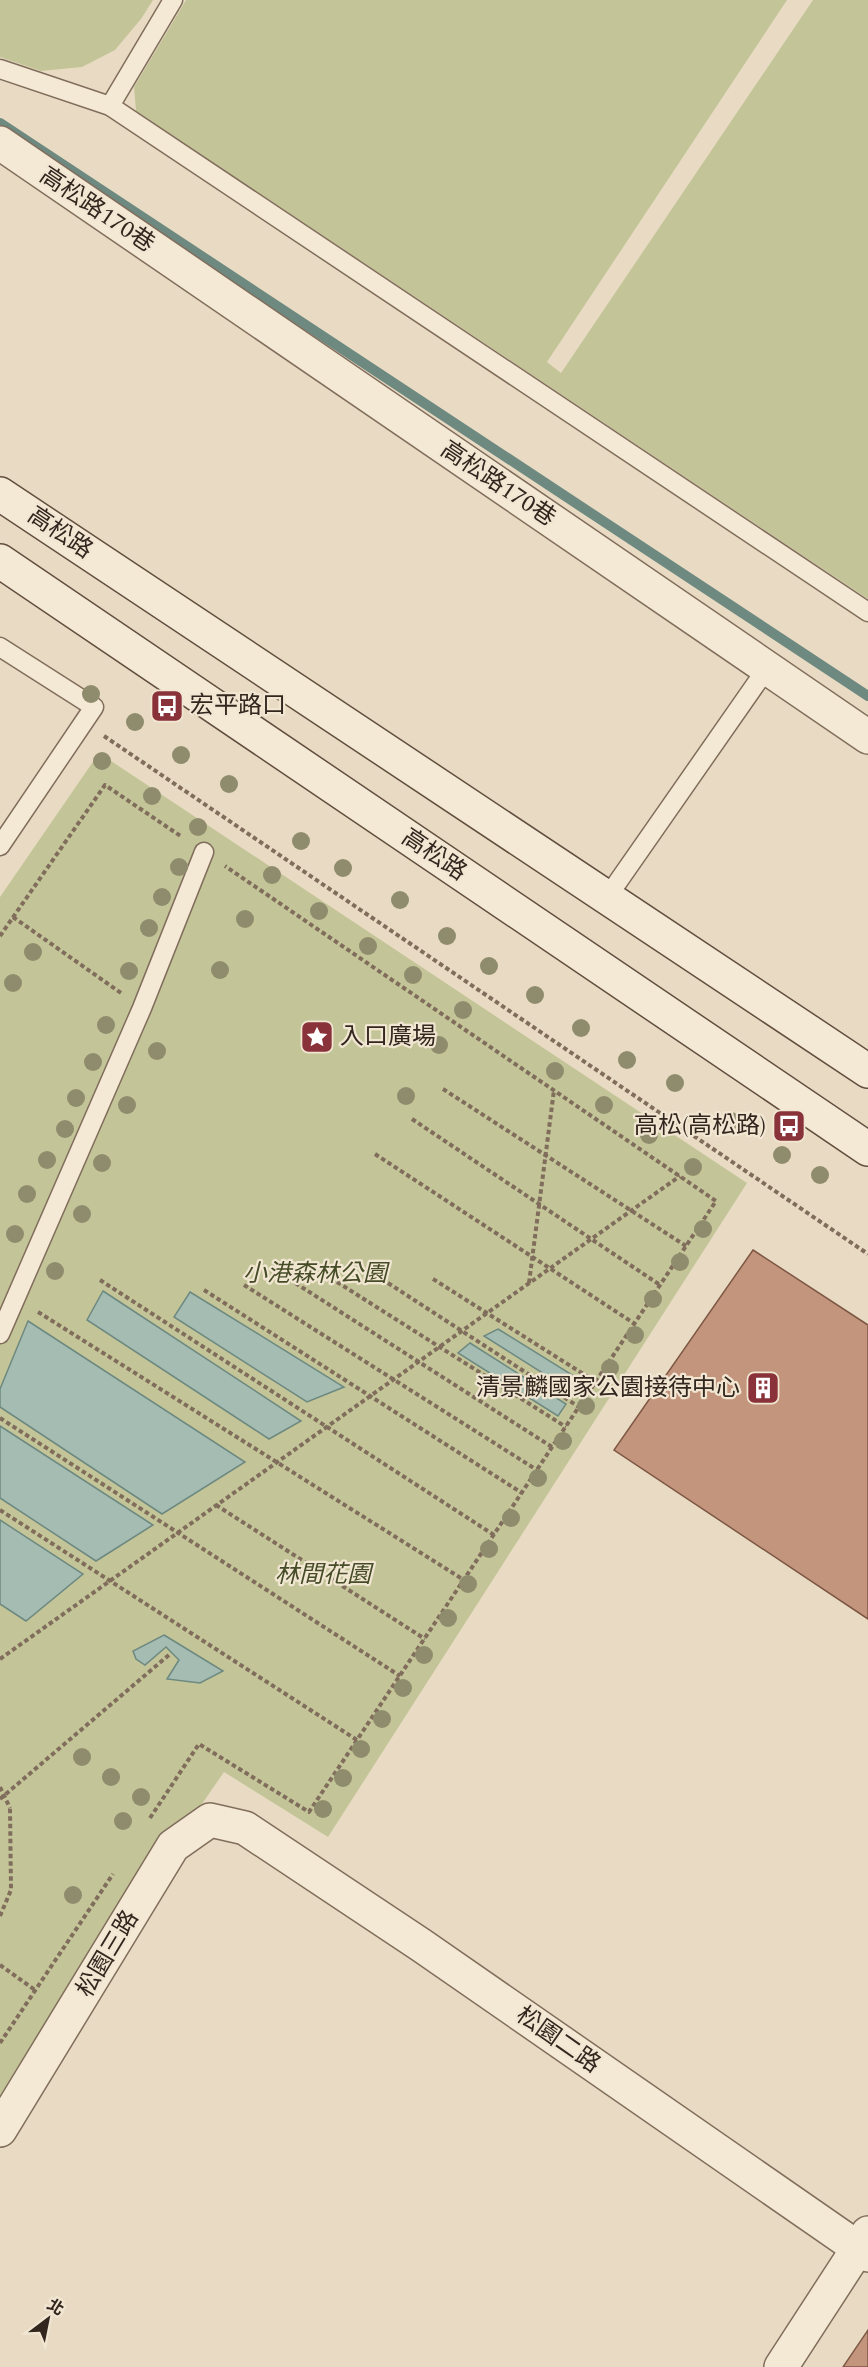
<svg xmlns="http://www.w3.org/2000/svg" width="868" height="2367" font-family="Spectral,'Noto Sans TC',serif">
<rect width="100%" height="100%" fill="#e9dbc3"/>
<!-- green -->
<g fill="#c3c598">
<path d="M0,0H153L141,19L115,50L82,67L41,71L0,57Z"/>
<path d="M186,0H787L547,362L561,373L813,0H868V599L136,111L134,87Z"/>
<path d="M99,753L747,1183L328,1837L224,1772L173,1846L0,2130V897Z"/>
</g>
<!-- water -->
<g fill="#a5bcb3" stroke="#6d8980" stroke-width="1.5">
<path d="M103,1291L301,1421L269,1439L87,1320Z"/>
<path d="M190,1292L344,1387L307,1402L174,1317Z"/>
<path d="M28,1321L245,1462L162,1514L0,1407V1389Z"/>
<path d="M498,1329L582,1381L571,1391L484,1336Z"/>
<path d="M470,1343L566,1404L558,1416L458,1353Z"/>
<path d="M0,1426L153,1525L96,1561L0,1498Z"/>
<path d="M0,1520L83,1574L26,1621L0,1604Z"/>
<path d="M164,1635L223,1671L200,1683L167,1679L179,1660L166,1647L145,1665L136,1659L133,1651Z"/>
</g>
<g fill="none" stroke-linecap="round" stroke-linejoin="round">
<!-- stream -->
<path stroke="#6d8980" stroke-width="10" d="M0,123L868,696"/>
</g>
<!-- building -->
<g fill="#c3957d" stroke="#7d5744" stroke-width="1.5">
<path d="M753,1250L868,1325V1619L614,1450Z"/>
<path d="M868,2330V2367H843Z"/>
</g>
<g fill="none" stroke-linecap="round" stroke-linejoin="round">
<defs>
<g id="lane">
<path d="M0,69L110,106L868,612"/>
<path d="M110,106L173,0"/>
<path d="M0,647L94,707L0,846"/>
<path d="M608,896L767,668"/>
<path d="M0,1334L142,1008L204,852"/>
</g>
<g id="street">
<path d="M0,143L868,737"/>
<path d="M0,2130L173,1846L210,1820L245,1828L421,1945L868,2255"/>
<path d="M781,2367L868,2233"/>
</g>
<g id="secondary">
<path d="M0,494L868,1071"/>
<path d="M0,561L868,1149"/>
</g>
</defs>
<!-- lane casing -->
<use href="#lane" stroke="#816d5c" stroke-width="21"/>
<!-- street casing -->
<use href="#street" stroke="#816d5c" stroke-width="36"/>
<!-- secondary casing -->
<use href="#secondary" stroke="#624e3f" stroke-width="36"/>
<!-- path -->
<g stroke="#816d5c" stroke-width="4" stroke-dasharray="4.5 3" stroke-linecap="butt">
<path d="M104,736L868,1254"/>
<path d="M13,917L121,993"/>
<path d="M0,936L105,785L182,837"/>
<path d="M443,1089L686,1246"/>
<path d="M412,1119L660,1285"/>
<path d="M375,1154L635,1324"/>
<path d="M289,1279L552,1447"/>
<path d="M433,1279L596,1382"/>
<path d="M100,1280L494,1535"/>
<path d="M337,1282L566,1427"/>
<path d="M388,1283L579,1407"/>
<path d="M529,1283L554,1090"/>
<path d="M244,1285L537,1470"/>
<path d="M204,1290L522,1493"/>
<path d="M38,1312L464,1580"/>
<path d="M0,1418L400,1676"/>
<path d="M216,1505L425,1639"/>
<path d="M0,1510L357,1740"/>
<path d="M0,1659L680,1176"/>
<path d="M0,1799L170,1654"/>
<path d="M150,1818L199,1744L309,1812L716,1201L225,866"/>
<path d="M0,1916L11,1890L10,1808"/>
<path d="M0,1965L35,1990"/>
<path d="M0,2043L113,1874"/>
</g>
<!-- lane -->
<use href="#lane" stroke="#f4e9d5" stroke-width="18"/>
<!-- street -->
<use href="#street" stroke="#f4e9d5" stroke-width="33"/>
<!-- secondary -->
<use href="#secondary" stroke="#f4e9d5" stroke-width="33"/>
<!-- path-bridge -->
<path stroke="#816d5c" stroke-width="4" stroke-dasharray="4.5 3" stroke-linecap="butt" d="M0,1787L10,1808"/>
</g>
<!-- trees -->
<g fill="#8f8c6d">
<circle cx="91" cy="694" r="9"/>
<circle cx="135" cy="722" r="9"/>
<circle cx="181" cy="755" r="9"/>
<circle cx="102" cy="761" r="9"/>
<circle cx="229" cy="784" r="9"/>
<circle cx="152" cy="796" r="9"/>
<circle cx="198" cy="827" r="9"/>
<circle cx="301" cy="841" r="9"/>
<circle cx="179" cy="867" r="9"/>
<circle cx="343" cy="868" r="9"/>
<circle cx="272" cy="875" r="9"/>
<circle cx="162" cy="897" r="9"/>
<circle cx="400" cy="900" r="9"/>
<circle cx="319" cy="911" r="9"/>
<circle cx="245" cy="919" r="9"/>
<circle cx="149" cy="928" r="9"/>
<circle cx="447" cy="936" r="9"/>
<circle cx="368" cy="946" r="9"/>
<circle cx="33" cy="952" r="9"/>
<circle cx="489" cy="966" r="9"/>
<circle cx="220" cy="970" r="9"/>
<circle cx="129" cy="971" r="9"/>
<circle cx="413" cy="975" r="9"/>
<circle cx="13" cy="983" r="9"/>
<circle cx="535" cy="995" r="9"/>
<circle cx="463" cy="1010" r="9"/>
<circle cx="106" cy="1025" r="9"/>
<circle cx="581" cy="1028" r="9"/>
<circle cx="439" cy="1045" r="9"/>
<circle cx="157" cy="1051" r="9"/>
<circle cx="627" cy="1060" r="9"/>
<circle cx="93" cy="1062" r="9"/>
<circle cx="555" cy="1071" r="9"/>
<circle cx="675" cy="1083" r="9"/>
<circle cx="406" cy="1096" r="9"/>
<circle cx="76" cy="1098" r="9"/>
<circle cx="127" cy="1105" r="9"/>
<circle cx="604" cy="1105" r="9"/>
<circle cx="731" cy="1121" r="9"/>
<circle cx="65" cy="1129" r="9"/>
<circle cx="649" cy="1135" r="9"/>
<circle cx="782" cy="1155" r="9"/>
<circle cx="47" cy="1160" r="9"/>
<circle cx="102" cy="1163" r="9"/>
<circle cx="693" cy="1167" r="9"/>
<circle cx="820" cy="1175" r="9"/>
<circle cx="27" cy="1194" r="9"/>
<circle cx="82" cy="1214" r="9"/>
<circle cx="703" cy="1229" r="9"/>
<circle cx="15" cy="1234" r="9"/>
<circle cx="680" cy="1262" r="9"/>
<circle cx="55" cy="1271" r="9"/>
<circle cx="653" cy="1299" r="9"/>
<circle cx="635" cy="1335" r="9"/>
<circle cx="610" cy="1368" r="9"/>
<circle cx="586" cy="1406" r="9"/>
<circle cx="563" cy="1441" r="9"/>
<circle cx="538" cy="1478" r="9"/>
<circle cx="511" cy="1518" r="9"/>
<circle cx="489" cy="1549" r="9"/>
<circle cx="468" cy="1584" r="9"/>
<circle cx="448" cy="1618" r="9"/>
<circle cx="424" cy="1655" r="9"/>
<circle cx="403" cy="1688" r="9"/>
<circle cx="382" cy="1719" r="9"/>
<circle cx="361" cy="1749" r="9"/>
<circle cx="82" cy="1757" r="9"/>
<circle cx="111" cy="1777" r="9"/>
<circle cx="343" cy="1778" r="9"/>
<circle cx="141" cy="1797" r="9"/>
<circle cx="323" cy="1809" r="9"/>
<circle cx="123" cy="1821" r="9"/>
<circle cx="73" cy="1895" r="9"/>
</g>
<!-- icons -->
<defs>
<symbol id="bus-square" viewBox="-11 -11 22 22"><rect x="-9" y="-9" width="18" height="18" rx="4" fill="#893239" stroke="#f1e6d2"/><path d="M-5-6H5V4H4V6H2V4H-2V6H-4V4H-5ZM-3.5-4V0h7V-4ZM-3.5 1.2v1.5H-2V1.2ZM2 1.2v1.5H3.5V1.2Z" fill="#fff"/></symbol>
<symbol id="sight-square" viewBox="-11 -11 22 22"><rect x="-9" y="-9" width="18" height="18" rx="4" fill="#893239" stroke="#f1e6d2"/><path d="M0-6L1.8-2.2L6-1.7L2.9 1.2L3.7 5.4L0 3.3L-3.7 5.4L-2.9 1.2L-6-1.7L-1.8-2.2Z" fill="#fff"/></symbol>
<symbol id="building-square" viewBox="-11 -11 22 22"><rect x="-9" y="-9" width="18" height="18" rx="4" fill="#893239" stroke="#f1e6d2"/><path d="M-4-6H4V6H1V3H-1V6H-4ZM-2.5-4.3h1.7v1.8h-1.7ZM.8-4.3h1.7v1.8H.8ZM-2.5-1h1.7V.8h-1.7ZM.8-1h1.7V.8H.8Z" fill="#fff"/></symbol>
</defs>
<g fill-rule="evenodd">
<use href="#bus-square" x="148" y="687" width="38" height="38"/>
<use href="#sight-square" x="298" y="1018" width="38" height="38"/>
<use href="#bus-square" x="770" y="1107" width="38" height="38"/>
<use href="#building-square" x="744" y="1369" width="38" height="38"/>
</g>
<g text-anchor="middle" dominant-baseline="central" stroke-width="4.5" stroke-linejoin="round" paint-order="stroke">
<!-- street labels -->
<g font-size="24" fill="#32261e" stroke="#f1e6d2">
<text transform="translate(97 210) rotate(34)">高松路170巷</text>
<text transform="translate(498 484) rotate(34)">高松路170巷</text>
<text transform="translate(60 533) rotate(34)">高松路</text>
<text transform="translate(434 855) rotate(34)">高松路</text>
<text transform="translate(108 1954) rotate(-59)">松園三路</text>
<text transform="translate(558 2040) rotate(35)">松園二路</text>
</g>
<!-- poi labels -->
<g font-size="24" fill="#32261e" stroke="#f1e6d2" text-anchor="start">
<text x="190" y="706">宏平路口</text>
<text x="340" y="1037">入口廣場</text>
<text x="766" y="1126" text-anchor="end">高松(高松路)</text>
<text x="740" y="1388" text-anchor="end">清景麟國家公園接待中心</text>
</g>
<!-- park labels -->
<g font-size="24" font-style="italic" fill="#464c27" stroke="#f1e6d2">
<text x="315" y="1274">小港森林公園</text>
<text x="323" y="1575">林間花園</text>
</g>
</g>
<!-- north arrow -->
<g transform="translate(48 2319) rotate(32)" stroke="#f1e6d2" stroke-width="4.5" paint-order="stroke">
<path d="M0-4.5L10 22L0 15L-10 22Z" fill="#32261e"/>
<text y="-9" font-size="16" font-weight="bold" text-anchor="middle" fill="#32261e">北</text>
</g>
</svg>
